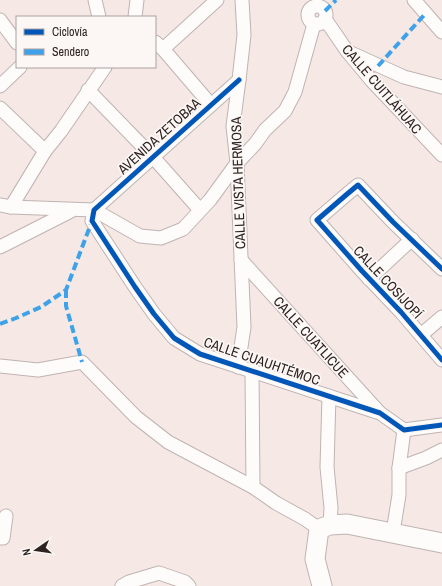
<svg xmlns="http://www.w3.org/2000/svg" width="442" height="586" font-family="'Archivo Narrow',sans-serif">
<rect width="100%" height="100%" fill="#f6e8e5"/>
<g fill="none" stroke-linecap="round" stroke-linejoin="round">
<defs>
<g id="street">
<path d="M95,0L99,17"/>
<path d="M414,0L442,32"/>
<circle cx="317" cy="15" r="9"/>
<path d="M135,17L137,0"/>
<path d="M325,19L347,51L372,81L442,155"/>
<path d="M0,20L17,43"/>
<path d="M155,42L163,49L211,105"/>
<path d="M163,49L217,0"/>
<path d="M351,53L404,77L442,87"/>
<path d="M239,80L94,210L92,221L135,287L154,314L174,338L200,354L380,413L404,430L442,425"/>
<path d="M0,86L20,67"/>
<path d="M88,90L153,157L200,210"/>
<path d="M0,108L45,151"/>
<path d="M0,205L11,207L94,210L140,236L161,238L183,229L210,200L237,163L255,144L265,130L285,111L295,92L314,24"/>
<path d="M11,207L45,151L61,131L105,67"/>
<path d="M0,247L71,211"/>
<path d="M241,260L379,412"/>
<path d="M442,269L393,222L358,185L346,195L317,220L362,271L401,312L442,360"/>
<path d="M369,279L412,239"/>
<path d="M421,335L442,317"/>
<path d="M0,366L38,370L82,362L136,417L168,442L253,487"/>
<path d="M238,367L244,327L237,163L233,126L239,80L244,35L242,0"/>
<path d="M252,372L253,487L276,503L305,519L319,529"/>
<path d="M329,396L327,467L331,508L330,525"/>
<path d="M399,468L426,458L442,450"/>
<path d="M393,532L399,495V468L404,430"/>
<path d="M0,538H3L6,516"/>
<path d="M122,586L129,582L159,573L185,582L189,586"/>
</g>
<path id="secondary" d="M322,586L315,559L319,529L330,525L347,524L442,543"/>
</defs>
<!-- street casing -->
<use href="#street" stroke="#bfb4b2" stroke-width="15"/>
<!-- secondary casing -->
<use href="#secondary" stroke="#bfb4b2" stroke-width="21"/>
<!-- street -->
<use href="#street" stroke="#fefcfb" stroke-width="13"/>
<!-- secondary -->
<use href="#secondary" stroke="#fefcfb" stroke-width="19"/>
<!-- quiet -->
<g stroke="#3ea2ea" stroke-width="4" stroke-dasharray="8 4" stroke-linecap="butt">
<path d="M325,11L336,0"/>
<path d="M378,66L426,13"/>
<path d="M66,290V306L82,362"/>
<path d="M0,324L16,318L41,307L66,290L92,221"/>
</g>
<defs>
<g id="cycleway">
<path d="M239,80L94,210L92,221L135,287L154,314L174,338L200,354L380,413L404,430L442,425"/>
<path d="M442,269L393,222L358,185L346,195L317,220L362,271L401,312L442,360"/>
</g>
</defs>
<!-- cycleway casing -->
<use href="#cycleway" stroke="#fcf7f5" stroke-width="8"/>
<!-- cycleway -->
<use href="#cycleway" stroke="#0057b8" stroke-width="5"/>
</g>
<g text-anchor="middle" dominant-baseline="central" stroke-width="3.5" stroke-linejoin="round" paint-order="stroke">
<!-- street labels -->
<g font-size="14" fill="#2d2321" stroke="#fcf7f5">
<text transform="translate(382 89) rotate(49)">CALLE CUITLÁHUAC</text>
<text transform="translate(159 136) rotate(-42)">AVENIDA ZETOBAA</text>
<text transform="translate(238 183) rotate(-92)">CALLE VISTA HERMOSA</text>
<text transform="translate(388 282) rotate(47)">CALLE COSIJOPÍ</text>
<text transform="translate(311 337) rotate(48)">CALLE CUATLICUE</text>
<text transform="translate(262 361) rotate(19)">CALLE CUAUHTÉMOC</text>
</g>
</g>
<!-- legend -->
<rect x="16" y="16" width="140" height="52" fill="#fcf7f5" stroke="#a9a2a0"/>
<rect x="24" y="29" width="20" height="6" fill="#0057b8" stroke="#a9a2a0"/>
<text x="52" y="36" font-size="12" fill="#2d2321">Ciclovía</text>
<rect x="24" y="49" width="20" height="6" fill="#3ea2ea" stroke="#a9a2a0"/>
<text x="52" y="56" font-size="12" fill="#2d2321">Sendero</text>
<!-- north arrow -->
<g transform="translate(36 550) rotate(257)" stroke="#fcf7f5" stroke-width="3" paint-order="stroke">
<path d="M0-3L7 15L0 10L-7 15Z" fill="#2d2321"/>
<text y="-6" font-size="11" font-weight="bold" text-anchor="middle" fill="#2d2321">N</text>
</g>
</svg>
